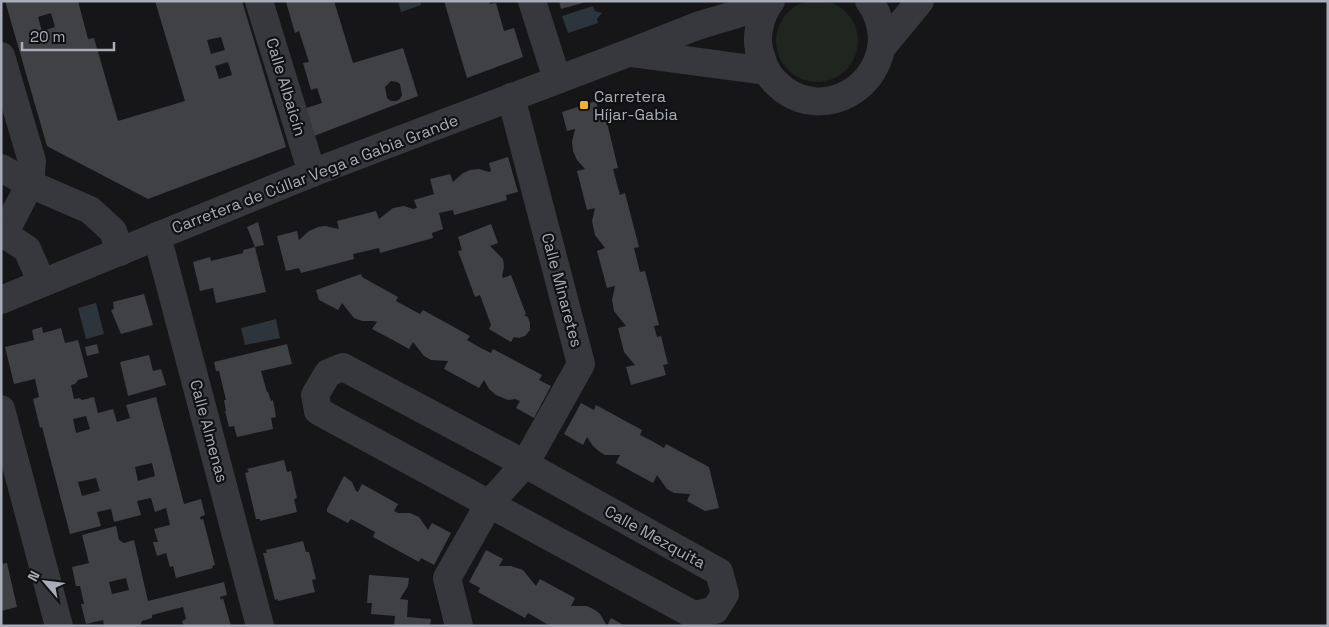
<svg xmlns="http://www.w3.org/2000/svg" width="1329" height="627" font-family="'Space Grotesk',sans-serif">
<rect width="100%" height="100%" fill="#161618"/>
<!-- green -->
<circle fill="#1e261f" cx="817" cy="41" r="41"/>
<!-- water -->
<g fill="#2c353c">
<path d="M398,1H420L421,5L401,12Z"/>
<path d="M593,6L595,11L602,13L597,19L598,23L568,33L562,16Z"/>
<path d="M96,303L104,334L86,339L78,308Z"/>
<path d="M276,319L280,338L245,345L241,328Z"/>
</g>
<!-- building -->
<g fill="#404145" fill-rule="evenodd">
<path d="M5,1H78L88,39L94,38L118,121L185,101L155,1H242L286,147L148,199L60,153L47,146ZM51,13L55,27L42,31L38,17ZM221,37L225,50L211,54L207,40ZM228,62L232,75L219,79L215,66Z"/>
<path d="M287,1H334L353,63L403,48L418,96L314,136L306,108L322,103L317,88L311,90L303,63L309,62L299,31L295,33L286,2ZM391,81L397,82L400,84L402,95L400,99L396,101H391L387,98L385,87Z"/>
<path d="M444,1H489L490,4L496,3L504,31L514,28L523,57L467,78Z"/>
<path d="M559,1H586V2L561,9Z"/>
<path d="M596,101L599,115L604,114L608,127L618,168L613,169L620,195L625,193L639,247L634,248L640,272L645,271L659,325L654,326L657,337L661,336L668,364L663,365L666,375L631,385L626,367L635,365L624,352L618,328L626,326L614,311L612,300L615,286L607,288L597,251L605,248L595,235L592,221L595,208L587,210L577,171L585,169L577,160L573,151L572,142L575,129L567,131L562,112Z"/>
<path d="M508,157L518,192L506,195L507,200L454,215L453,210L439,213L443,229L432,233L433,238L380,253L379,248L353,254L354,259L301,273L299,268L286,271L277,236L297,231L299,240L309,231L318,227L325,226L339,229L337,221L376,211L379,219L393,208L404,206L413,209L417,208L414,200L434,194L430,179L450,174L453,182L463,173L470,170L479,169L489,172L491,171L489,163Z"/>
<path d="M258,222L264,245L255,247L247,227Z"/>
<path d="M491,224L498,243L490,246L503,259L504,267L502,276L503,278L511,275L526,314L524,315L528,317L530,323V330L525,336L519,338L514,337L511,342L489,329L491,325L480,295L475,297L458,251L462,250L458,237Z"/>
<path d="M255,247L266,292L216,303L213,288L200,291L193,262L210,257L211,261L243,253V250Z"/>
<path d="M361,274L362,277L398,297L396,301L420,314L423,310L470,336L467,340L479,347L491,353L493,349L542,375L539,380L551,386L534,418L516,408L520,401L515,399L508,400L496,395L489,389L484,380L479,388L444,369L448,361L431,360L424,356L413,342L409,349L391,339L372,329L377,322L374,321H362L354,318L342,303L338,310L319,300L316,290Z"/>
<path d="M144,294L153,325L121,334L111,310L114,309L113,302Z"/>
<path d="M42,327L43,333L61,328L65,343L78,340L88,377L78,380L75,384L71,385L74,399L79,398L82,400L94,397L98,413L113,409L117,422L130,418L126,405L156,397L184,504L201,499L205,515L200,517L201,520L203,519L206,530L215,565L212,566L213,568L176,578L173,566L170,567L166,553L157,556L153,542H158L154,529L170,525L166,508L155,512L151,498L137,501L141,515L114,522L111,509L97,512L101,526L70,534L42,427L40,428L33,399L39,397L35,379L14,384L5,347L34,340L32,330ZM86,416L90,429L76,433L73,419ZM152,463L155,476L138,481L135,467ZM96,478L100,491L82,496L78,482Z"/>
<path d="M97,344L99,353L87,356L85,347Z"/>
<path d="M287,344L292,364L261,371L267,392H268L271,401L273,400L276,417L271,418L273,429L237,437L234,426L229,427L225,411H226L224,400H226L219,371H216L214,362Z"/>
<path d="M149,355L153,371L161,369L166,385L128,396L120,362Z"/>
<path d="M581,403L594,410L596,405L642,430L640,435L652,441L664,448L666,444L709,467L719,508L705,511L687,501L690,494L674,493L667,489L657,475L653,483L616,463L620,455H605L600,452L593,446L587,437L583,445L564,434Z"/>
<path d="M284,460L287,472L291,471L297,498L294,499L297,512L260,521V519H256L245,473L249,472L247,469Z"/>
<path d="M344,476L352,482L356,491L358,492L362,484L398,504L394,511L398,513H410L419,517L428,530L432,523L451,533L434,565L421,558L419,562L373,537L375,532L351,519L348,523L327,512V509Z"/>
<path d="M116,526L119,540L124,543L134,540L148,601L224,582L227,595L220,597L221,600L223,598L231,626H184L182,621L186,619L183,607L152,615V618L142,621L140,626H104L103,620L86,624L81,604H84L80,586H76L72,567L89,563L82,535ZM126,578L129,590L112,594L109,582Z"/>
<path d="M303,541L306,552H309L316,579L312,580L315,592L278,601V599L275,600L263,553H267L266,550Z"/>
<path d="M486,550L503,559L499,566H511L523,570L536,586L540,579L575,598L571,606H587L595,610L600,614L607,626H550L528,613L525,618L478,592L480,588L469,582Z"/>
<path d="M7,563L17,607L1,611V564Z"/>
<path d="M369,575L409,578L408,586L400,599L408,600L407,617L431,619L430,626H394L395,616L371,614L372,603H367Z"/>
<path d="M611,618L625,626H607Z"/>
</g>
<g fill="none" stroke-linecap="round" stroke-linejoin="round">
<!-- minor -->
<g stroke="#37383d" stroke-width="28">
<path d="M259,1L312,173"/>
<path d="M532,1L557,79"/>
<path d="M771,1C760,15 754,39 761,56C762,60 764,66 766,70C770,78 777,84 784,90C826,120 882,87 882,37C881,24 877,11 869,1"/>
<path d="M882,47L920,1"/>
<path d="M632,53L767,71"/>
<path d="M1,56L32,161L30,184L4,234"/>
<path d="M1,168L30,184L90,210L113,231L120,252"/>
<path d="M1,232L27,249L42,283"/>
<path d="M157,236L260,626"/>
<path d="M1,300L312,173L631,52L697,26L767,5"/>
<path d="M343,367L525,464L719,572L725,594L715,610L694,615L318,411L315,395L328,373Z"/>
<path d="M1,409L59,626"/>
<path d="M459,626L447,578L489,504L525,464L581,364L511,97"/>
</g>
</g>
<!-- markers -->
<rect fill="#f2b134" stroke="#111113" stroke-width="2" x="579" y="100" width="10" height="10" rx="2.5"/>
<g text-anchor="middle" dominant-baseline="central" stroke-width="4.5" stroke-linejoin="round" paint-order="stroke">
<!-- street labels -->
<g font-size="16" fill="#a8adb8" stroke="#111113">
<text transform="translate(286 87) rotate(73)">Calle Albaicín</text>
<text transform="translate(315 174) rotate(-21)">Carretera de Cúllar Vega a Gabia Grande</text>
<text transform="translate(562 290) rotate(75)">Calle Minaretes</text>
<text transform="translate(209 431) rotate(75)">Calle Almenas</text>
<text transform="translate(655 537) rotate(29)">Calle Mezquita</text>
</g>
<!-- poi labels -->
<g font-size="16" fill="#a8adb8" stroke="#111113" text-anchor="start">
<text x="594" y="96">Carretera<tspan x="594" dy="18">Híjar-Gabia</tspan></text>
</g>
</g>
<!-- border -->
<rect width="1329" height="627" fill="none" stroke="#a8adb8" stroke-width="5"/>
<!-- north arrow -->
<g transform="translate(45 582) rotate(298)" stroke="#111113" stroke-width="4" paint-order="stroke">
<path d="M0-4L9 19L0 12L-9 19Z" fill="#a8adb8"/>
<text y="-8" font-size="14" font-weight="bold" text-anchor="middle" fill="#a8adb8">N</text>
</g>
<!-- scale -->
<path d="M22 42v8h92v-8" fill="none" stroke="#a8adb8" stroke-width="2.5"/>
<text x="30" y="42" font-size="15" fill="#a8adb8" stroke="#111113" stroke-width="4" paint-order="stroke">20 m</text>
</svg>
